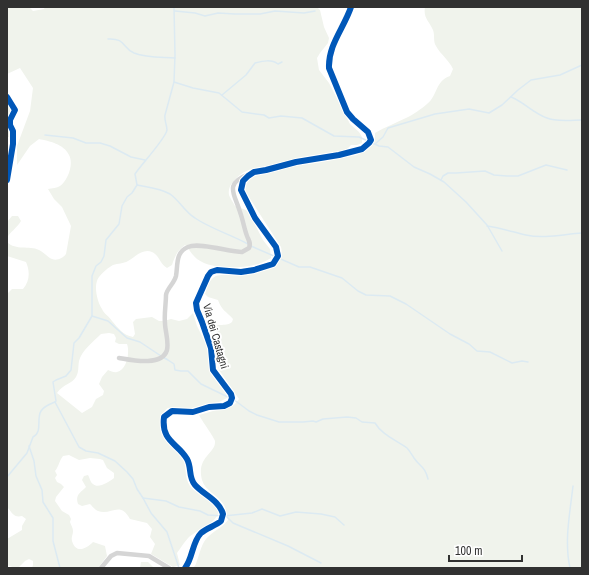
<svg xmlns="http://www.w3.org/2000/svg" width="589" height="575" font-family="'Archivo Narrow',sans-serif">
<rect width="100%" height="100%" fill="#fff"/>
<!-- green -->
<g fill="#f0f3ec" fill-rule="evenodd">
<path d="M7,7H29L33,11L44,9L45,7H317L320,10L324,27L329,38L328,43L320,53L317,58L319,70L329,83L350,124L359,132L362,137V143L357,145H351C343,155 329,153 317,155C303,156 289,162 275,165C259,168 245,167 234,181C230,185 228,189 229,195C230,198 233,202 235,206L246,210L250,215L263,240L270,249L271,258C266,261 260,264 254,265C239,269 210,269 197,259C192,255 190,250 185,245C177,251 175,256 172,265L167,268C160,264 159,255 152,252C143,248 135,257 128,261C123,264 118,263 113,265C109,267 102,273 99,277C93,285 97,301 102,309C104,314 109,316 112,321C118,328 123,335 133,337L135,334L133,322L136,319L152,317L159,321H164L171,319L179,321L187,319L193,313L197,326L206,344L212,372L226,392L227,398L219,402L192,408H168C153,419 162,438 173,448C176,452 181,455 183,459C187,467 184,478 190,486C198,496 214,499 219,512C214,525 199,529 189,537C185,541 180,549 177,553L180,565L173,567L151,554L155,544L150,537L152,529L147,523L130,519C120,500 111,516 98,511C95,510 92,506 90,504L82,506L78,504C75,495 80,493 86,487L82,480L84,476L88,475C90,478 90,482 93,484C98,489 109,482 114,478V473L107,468L103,460L100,459L90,458L79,460L69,455L63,456C59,461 59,466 55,471L57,475L55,478L57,482L61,484L64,487L56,497L55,501L62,511L69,515L71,519L70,522C71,525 73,528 73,531C73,535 71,537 72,541C76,554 86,549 93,542L105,546L107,556L98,568H32L33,565V561L29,559L25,561L19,567L15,568L7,565V539L22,530V526L26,519L22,516C13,518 12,512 7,507V294L12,289H23C30,281 30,271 26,262L7,256V242C16,251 29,245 39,250C44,252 48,258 52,259C57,261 63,258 66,254L71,226L62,207L54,199L48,189C52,188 57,188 60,186C68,180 74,164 69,155C64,144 49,141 39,139L30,146L17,165V146L30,111L33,88L20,68L7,74ZM109,333L114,334L116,338L115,342L119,344H127C130,352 127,370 117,372C114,373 111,371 108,370L102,377L99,384L104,391L103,395L96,399L92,407L82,413L57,393C63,384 72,384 76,377C79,372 78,367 79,361C82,350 93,342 101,334Z"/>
<path d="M425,7H582V568H192L195,566C199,557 200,547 206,539C213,531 222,528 228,520C227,515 226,509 224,505C218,495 205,491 202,480C196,456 216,454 215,441C214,437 202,421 199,415L234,405L239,399L219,370L211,331C215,321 225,328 232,322L233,319C226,311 222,311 218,300L208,297L205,294C207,288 209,279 216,276C222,274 231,276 238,275C254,274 286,269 281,247L245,191L247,181L253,176L278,171L295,165L316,163L357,155L363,151L375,139V133C385,127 396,123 406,118C413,115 421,109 427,104C438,95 435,81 450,76L453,69C449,60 441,55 436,46C433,42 435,35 433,30C429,21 423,18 425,7Z"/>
<path d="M7,102L12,112L8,123L11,135L10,137H7Z"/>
<path d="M12,216H18L21,221C17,228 10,232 7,238V222Z"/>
<path d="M141,562H148L154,568H140Z"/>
</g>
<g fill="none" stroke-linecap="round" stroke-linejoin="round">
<!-- stream -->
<g stroke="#dceaf2" stroke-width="1.5">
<path d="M174,7L175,55L174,82L165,115C164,120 167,125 167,130C166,138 141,165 135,174L137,185L132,193L127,197L122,206L119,224L106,240L104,256L101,262L96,266L92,276V316L79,338L74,343L71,370L66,376L56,380L53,382L56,401L55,402L79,447L86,451L98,453L115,461L127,472L133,479L137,489L143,498L151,513L167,532L179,568"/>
<path d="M175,11L195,13L205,16L218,13L235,14H260L275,11L304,13L315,11"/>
<path d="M108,39C126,38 122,48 134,53C147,58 162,57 175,58"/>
<path d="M174,82L193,88L219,93L242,112L264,115L269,118L281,116L302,118L334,136L359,137L379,146L388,147L414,167L430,174L444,182L466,202L487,225L502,251"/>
<path d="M222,95L246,75L255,63C263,61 271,59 278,64L282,62"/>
<path d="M511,97C524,102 533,113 547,118C555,122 573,120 582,120"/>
<path d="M45,135L73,138L86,143H100L110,146L131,157L145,160"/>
<path d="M375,144L383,137L388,128L435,114L469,109L489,113L502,105L518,90L531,80L560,75L582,65"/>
<path d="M441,180L443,176L448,173H456L485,171L494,175L507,176H518L546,165L567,170"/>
<path d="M137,185C147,187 160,188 170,194C179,200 185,212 195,218C211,229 230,234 248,244"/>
<path d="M487,226C501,228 513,232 526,235C544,239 564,234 582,233"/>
<path d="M251,246L299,267H310L342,278L358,291L366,295L390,296L406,304L450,334L469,344L477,351L490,352L512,363L522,361L528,362"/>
<path d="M92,316L108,321L127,338L140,342L161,356L168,360L174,364L175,370L181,371H188L201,384L230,398"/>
<path d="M233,399L249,411L257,415L279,422H303L313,421L316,422L323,419L347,417L356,418L362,422L375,423C382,435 396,440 407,448C410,451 412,455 414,458C420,467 425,466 428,479"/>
<path d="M29,446L34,461L36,476L42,490L43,502L53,518V541L60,568"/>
<path d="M7,477L27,453L33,437C43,432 36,419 41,411C44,406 50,404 55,402"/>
<path d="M143,498L166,501L179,507L200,511L208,515L224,516L252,513L262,509L280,516L296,512L321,514L335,517L344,525"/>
<path d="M225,515L233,523L288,546L321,563"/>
<path d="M570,568C564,541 570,513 573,486"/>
</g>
<!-- minor -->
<g stroke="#d5d5d5" stroke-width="4.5">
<path d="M7,97L15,110L10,120V125L13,131V144L7,180"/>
<path d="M119,358C131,360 162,367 167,350C169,341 165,331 165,323C164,315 166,303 166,295C167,288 174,284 176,276C178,266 175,252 188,247C199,242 230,252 242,252L249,248C251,243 249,241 247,236C244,228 243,220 240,212C235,194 223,184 249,174"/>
<path d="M101,568L111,556L117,553L149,556L169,568"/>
<path d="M185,568C193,558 192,542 201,533C207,528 215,526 221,521L223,514C219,500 204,495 195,485C188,477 192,468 187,459C178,443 161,442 164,417L172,411L193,412L209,407L224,406L230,403L232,398L231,394L213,370L211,348L202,322L197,310L196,303L208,276L211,272L217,270L241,272L254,270L273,264L278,256L276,247L255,218L241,190L243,181L248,176L254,172L266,170L296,162L339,155L362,149L369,143L371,140L368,132L353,119L347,112L329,68C328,45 344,28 351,7"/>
</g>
<defs>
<g id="cycleway">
<path d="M7,97L15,110L10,120V125L13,131V144L7,180"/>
<path d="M185,568C193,558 192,542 201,533C207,528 215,526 221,521L223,514C219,500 204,495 195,485C188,477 192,468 187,459C178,443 161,442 164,417L172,411L193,412L209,407L224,406L230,403L232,398L231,394L213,370L211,348L202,322L197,310L196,303L208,276L211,272L217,270L241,272L254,270L273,264L278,256L276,247L255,218L241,190L243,181L248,176L254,172L266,170L296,162L339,155L362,149L369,143L371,140L368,132L353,119L347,112L329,68C328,45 344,28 351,7"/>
</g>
</defs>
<!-- cycleway casing -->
<use href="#cycleway" stroke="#fff" stroke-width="8"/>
<!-- cycleway -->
<use href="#cycleway" stroke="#0057b8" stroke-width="6"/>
</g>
<g text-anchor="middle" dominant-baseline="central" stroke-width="4" stroke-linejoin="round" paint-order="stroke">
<!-- street labels -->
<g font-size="11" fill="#313131" stroke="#fff">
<text transform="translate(216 336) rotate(74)">Via dei Castagni</text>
</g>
</g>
<!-- border -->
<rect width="589" height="575" fill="none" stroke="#313131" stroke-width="16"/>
<!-- scale -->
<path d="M449 555v6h73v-6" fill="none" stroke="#313131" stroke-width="2"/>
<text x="455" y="555" font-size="12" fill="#313131" stroke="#ffffff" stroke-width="3" paint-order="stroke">100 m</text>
</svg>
